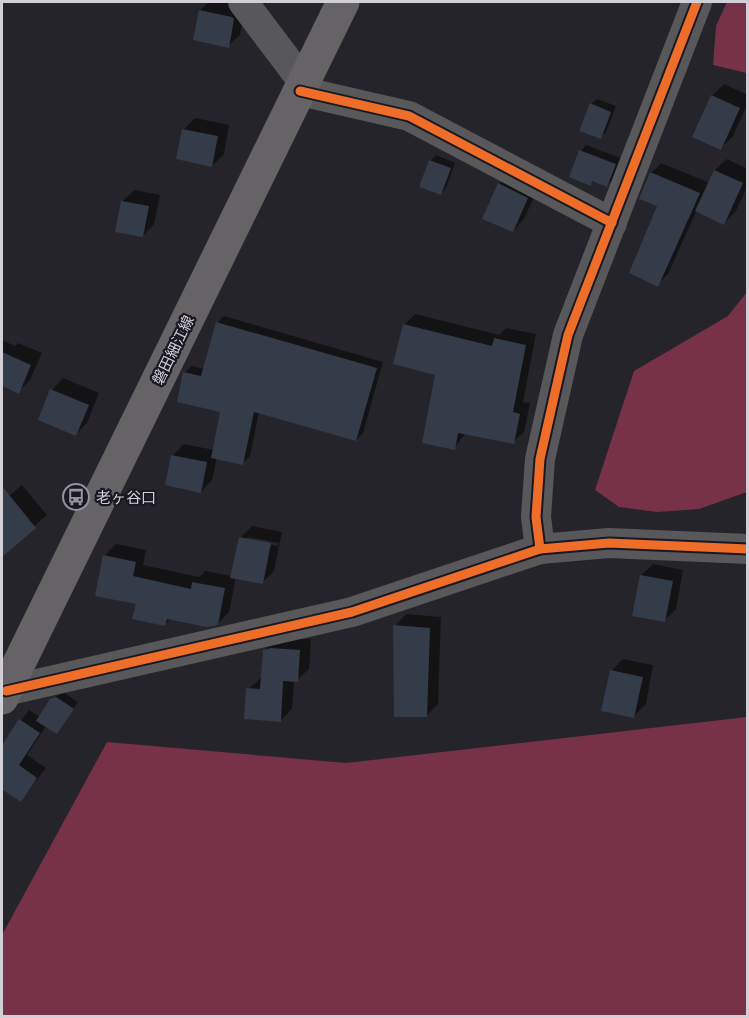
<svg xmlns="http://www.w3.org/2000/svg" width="749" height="1018" font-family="'Archivo Narrow','Noto Sans JP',sans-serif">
<rect width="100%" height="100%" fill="#25242a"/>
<!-- forest -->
<g fill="#773247">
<path d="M727,2H747V73L713,65L716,26Z"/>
<path d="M747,292V492L699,509L657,512L619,507L595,490L634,371L728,316Z"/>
<path d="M747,717V1016H2V935L107,742L346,763Z"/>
</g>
<!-- shadow -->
<g fill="#0007" fill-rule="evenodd">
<path d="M209,2H225L245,7L240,35L228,46L200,10Z"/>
<path d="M724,84L748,95V103L733,136L721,148L694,136L712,96Z"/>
<path d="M597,99L616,106L606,132L601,137L591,104Z"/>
<path d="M195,118L229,125L224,154L212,166L183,130Z"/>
<path d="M586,145L620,158L612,180L606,185L594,180L590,184L581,151Z"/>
<path d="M436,155L455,163L446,188L441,194L430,161Z"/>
<path d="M727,159L748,169V185L736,211L724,223L697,210L668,274L657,285L659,205L651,173L661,163L710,183L715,170Z"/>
<path d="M511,172L539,186L524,219L513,231L484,218L500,183Z"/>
<path d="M134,190L160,195L154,224L143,236L122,202Z"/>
<path d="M415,314L499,335L506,328L536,334L523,402L530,403L524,432L513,442L466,433L454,448L437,374L404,325Z"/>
<path d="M224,316L383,362L363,433L356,440L259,412L250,456L243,463L217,457L212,480L201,492L172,456L184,444L214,450L221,411L185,373L191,366L204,369L217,323Z"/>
<path d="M2,340L15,346L18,343L42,353L30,380L18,392L2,386Z"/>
<path d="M63,378L99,393L87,423L76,434L39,419L52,390Z"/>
<path d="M22,485L47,515L11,547L2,536V502Z"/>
<path d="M252,526L282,532L274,571L262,583L236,577L229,612L217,624L171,618L165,624L137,603L104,556L116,544L146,550L143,565L199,577L205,571L232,576L240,538ZM247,537L279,543L278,546L247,540Z"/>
<path d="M653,564L683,570L676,609L664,621L641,575Z"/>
<path d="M406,614L441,617L438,704L426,716L395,626Z"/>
<path d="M276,639H311L309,669L297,680H294L292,709L280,721L248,689L262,677L264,651Z"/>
<path d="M623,659L653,665L646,704L634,716L611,671Z"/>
<path d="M63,692L78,702L57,733L46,726L27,755L46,768L21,800L2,787V741H6L29,710L40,717L51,700Z"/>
</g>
<!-- building -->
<g fill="#343b49">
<path d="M199,10L232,17L234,19L229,48L193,40Z"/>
<path d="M711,95L740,108L721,150L692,137Z"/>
<path d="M590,103L611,112L601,139L579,131Z"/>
<path d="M182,129L218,136L212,167L176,159Z"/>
<path d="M579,150L616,164L607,187L592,181L591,186L569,177Z"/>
<path d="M429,160L451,168L441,195L419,187Z"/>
<path d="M714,170L743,183L724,225L695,211Z"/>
<path d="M650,172L700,193L658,287L629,273L657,206L639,199Z"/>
<path d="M498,183L528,198L513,232L482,219Z"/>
<path d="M121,201L149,206L143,237L115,232Z"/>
<path d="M216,322L377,368L356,441L254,412L243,465L211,458L220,412L177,402L183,372L201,376Z"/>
<path d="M403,324L492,346L494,338L526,345L513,412L520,414L514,444L458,433L455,450L422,443L435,375L393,364Z"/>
<path d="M2,352L31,365L19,394L2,386Z"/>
<path d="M50,389L89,405L76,436L38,420Z"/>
<path d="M171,455L207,462L201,493L165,485Z"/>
<path d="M2,486L36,528L2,557Z"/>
<path d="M239,537L271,543L263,584L230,578Z"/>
<path d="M103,555L136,562L133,576L191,589L192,582L225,588L218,625L207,627L167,619L165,626L132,619L136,604L95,596Z"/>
<path d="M640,575L673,581L665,622L632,616Z"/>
<path d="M393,625L430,628L427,717H394Z"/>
<path d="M271,648L300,650L298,682L283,681L281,722L244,719L246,688L260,689L263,650Z"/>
<path d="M610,670L643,677L634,718L601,711Z"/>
<path d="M56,697L74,709L57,734L36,721L50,699Z"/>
<path d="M19,719L40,733L19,765L37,778L21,802L3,790L2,792V745Z"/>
</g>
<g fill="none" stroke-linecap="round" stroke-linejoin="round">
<!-- minor -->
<g stroke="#58575a" stroke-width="30">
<path d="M243,2L304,83"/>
<path d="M300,91L409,116L612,223"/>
<path d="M540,549L536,517L540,459L568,335L697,2"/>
<path d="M6,691L352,612L540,549L609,543L748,549"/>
</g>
<!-- major -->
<path stroke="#666366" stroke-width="33" d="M2,698L343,2"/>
<defs>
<g id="cycleway">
<path d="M300,91L409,116L612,223"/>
<path d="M540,549L536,517L540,459L568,335L697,2"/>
<path d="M6,691L352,612L540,549L609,543L748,549"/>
</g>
</defs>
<!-- cycleway casing -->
<use href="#cycleway" stroke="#1a1823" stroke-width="13"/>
<!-- cycleway -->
<use href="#cycleway" stroke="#ee6e29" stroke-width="9"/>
</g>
<!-- icons -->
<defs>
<symbol id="bus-ring" viewBox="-11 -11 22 22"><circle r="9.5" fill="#1a1823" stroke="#95949a" stroke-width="1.5"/><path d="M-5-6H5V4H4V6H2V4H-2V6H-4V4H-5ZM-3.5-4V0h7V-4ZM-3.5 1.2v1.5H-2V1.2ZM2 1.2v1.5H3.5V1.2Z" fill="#95949a"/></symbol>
</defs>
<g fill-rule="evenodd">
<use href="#bus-ring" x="61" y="482" width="30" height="30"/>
</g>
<g text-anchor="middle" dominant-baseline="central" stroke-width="4.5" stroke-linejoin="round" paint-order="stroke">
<!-- street labels -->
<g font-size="15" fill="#d1d0d7" stroke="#1a1823">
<text transform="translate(173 350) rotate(-64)">磐田細江線</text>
</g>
<!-- poi labels -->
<g font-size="15" fill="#d1d0d7" stroke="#1a1823" text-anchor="start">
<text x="96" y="497">老ヶ谷口</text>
</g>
</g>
<!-- border -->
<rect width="749" height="1018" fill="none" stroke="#d1d0d7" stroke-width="6"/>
</svg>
